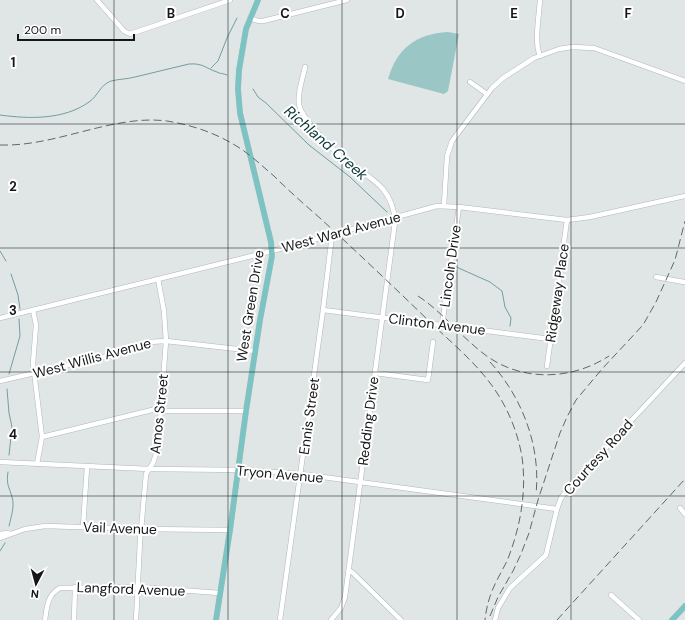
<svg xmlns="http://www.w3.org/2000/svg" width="685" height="620" font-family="'DM Sans',sans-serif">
<rect width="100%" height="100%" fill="#e0e6e6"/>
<!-- green -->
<path fill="#9ac6c6" d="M448,32L459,34L448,91L444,94L388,79C397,48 416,34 448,32Z"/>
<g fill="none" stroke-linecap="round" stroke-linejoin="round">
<!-- stream -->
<g stroke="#729e9f" stroke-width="1">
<path d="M211,68L218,61L227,38L237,18"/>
<path d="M253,89L258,97L266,103L309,145L350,177L387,212"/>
<path d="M0,115C29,119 64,120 89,102C98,96 100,85 111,81C119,79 128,79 135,77C153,73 171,68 189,64C203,63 205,68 217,72C220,74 223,73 227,75"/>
<path d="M0,251L6,261"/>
<path d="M454,266L490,282L502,291L505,307L511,318L510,326"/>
<path d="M11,274L18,295L20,309"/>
<path d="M9,374L20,336L19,319"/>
<path d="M7,389L9,413L12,427L9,455"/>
<path d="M8,472C6,485 9,486 12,497C15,506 11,517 9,526"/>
<path d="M0,551L5,543"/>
</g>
<defs>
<g id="minor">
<path d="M97,0L124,31L130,34L230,0"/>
<path d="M250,18L258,21H263L347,0"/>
<path d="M540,56C534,42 539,16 540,0"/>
<path d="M305,67C303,78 297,93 299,104C300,112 306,118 311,125C322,139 334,151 348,162C372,179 393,188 395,222L345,597L341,608L331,620"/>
<path d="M470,82L487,94"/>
<path d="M444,205L447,156L452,141L492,88L503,78L534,58L559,49L572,47L594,48L685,81"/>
<path d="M656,277L684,282"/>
<path d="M33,310L36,325L33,363L42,437L37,464"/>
<path d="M323,310L550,339"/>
<path d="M0,318L272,251L437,206L459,207L567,220L590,217L685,196"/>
<path d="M442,325L459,207"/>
<path d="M547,366L567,220"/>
<path d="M375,373L428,380L433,342"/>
<path d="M0,381L116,354L132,349L148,342L166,341L255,351"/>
<path d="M42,437L156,409L165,411H246"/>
<path d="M0,462L149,469L245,470L301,474L557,509"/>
<path d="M680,508L685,514"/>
<path d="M83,527L87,467"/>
<path d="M0,534L7,533L10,534"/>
<path d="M0,538L25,529L45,526L142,529L230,530"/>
<path d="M349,570L353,573L401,620"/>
<path d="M611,595L639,620"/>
<path d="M45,620C47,607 47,595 60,588L138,587L220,593"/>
<path d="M74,620L75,587"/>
<path d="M136,620L140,541L146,474L153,463L156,454L159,436L166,341L164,311L158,279"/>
<path d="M280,620L323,310L332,235"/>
<path d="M495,620L498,608L510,588L546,555L557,509L561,498L573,483L685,363"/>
</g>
<g id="major">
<path d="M216,620L230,530L246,411L260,320L272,256L271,242L240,113L238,89L239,70L246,29L258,0"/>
<path d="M672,620L685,606"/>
</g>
</defs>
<!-- minor casing -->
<use href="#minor" stroke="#b0b7b7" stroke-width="5.5"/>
<!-- major casing -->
<use href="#major" stroke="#c2c3c3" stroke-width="6"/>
<!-- minor -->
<use href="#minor" stroke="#fff" stroke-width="4.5"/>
<!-- major -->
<use href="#major" stroke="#7cc3c4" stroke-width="5.5"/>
<!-- rail -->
<g stroke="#626666" stroke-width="1" stroke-dasharray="8 4" stroke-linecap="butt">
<path d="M0,145C56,147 113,114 167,121C192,125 216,133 238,147C251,155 262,166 274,176C289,191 305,205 321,219C358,253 395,288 432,324C453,344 476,363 493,387C508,408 518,433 522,457C527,492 520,529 507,561C502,571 496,581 492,591C488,601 486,610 485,620"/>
<path d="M418,296C441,311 458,333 479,350C516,382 569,382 609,356"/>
<path d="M490,362C522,397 541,446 536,494"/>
<path d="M490,616L498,597L513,571L521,554L529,533L538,500L560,433L567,417L576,400L602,369L643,325L656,302L675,260L685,221"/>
<path d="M557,620L685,479"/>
</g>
</g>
<!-- grid -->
<path fill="none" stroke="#151717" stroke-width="1" stroke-opacity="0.55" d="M114,0V620M228,0V620M342,0V620M457,0V620M571,0V620M0,124H685M0,248H685M0,372H685M0,496H685"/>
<g text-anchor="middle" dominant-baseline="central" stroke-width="4" stroke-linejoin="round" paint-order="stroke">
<!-- street labels -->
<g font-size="14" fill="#151717" stroke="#fff">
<text transform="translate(341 232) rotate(-15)">West Ward Avenue</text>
<text transform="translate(450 266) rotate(-82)">Lincoln Drive</text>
<text transform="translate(557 293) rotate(-82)">Ridgeway Place</text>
<text transform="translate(250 306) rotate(-81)">West Green Drive</text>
<text transform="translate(437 324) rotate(7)">Clinton Avenue</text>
<text transform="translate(92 358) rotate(-15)">West Willis Avenue</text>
<text transform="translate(159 414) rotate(-84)">Amos Street</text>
<text transform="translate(309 416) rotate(-82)">Ennis Street</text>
<text transform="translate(368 421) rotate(-83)">Redding Drive</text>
<text transform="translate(598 457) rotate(-48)">Courtesy Road</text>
<text transform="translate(280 474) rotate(5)">Tryon Avenue</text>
<text transform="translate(120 528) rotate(2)">Vail Avenue</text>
<text transform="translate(131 589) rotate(2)">Langford Avenue</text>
</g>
<!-- water labels -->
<g font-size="15" font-style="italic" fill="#0c3839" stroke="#fff">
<text transform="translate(326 143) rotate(41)">Richland Creek</text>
</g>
</g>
<g font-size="13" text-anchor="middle" font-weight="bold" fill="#151717" stroke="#fff" stroke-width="4" stroke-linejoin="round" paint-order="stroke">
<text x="171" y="18">B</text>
<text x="285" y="18">C</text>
<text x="400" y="18">D</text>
<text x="514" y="18">E</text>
<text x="628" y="18">F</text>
<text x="13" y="67">1</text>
<text x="13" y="191">2</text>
<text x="13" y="315">3</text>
<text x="13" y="439">4</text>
</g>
<!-- north arrow -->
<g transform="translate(36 584) rotate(186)" stroke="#ffffff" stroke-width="3" paint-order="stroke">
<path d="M0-3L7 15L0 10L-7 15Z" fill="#151717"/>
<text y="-6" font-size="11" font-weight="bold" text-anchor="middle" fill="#151717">N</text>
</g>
<!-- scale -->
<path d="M18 34v6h116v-6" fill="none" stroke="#151717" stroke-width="2"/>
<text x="24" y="34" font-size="12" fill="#151717" stroke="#ffffff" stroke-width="3" paint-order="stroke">200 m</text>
</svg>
